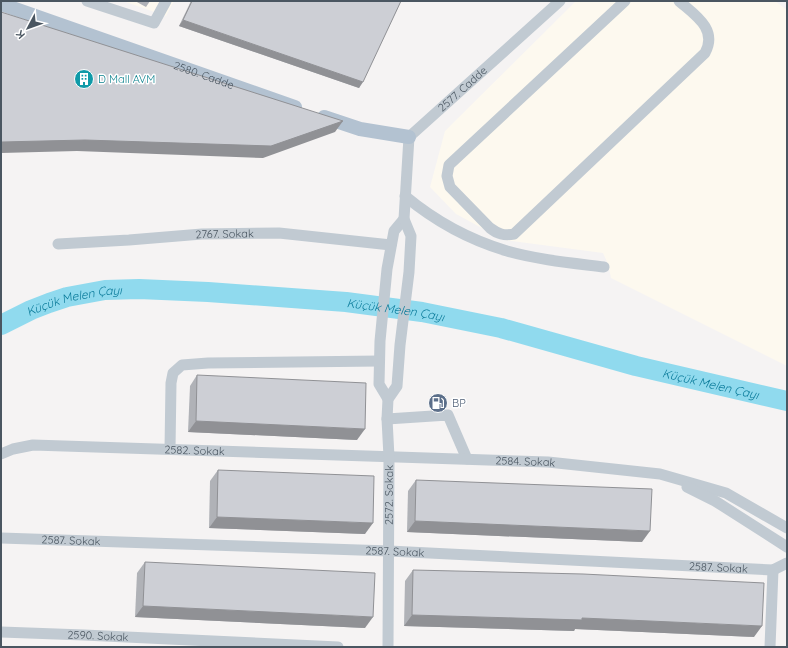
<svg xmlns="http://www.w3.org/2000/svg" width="788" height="648" font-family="Quicksand,sans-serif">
<rect width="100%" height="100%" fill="#f5f3f3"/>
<!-- commercial -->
<g fill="#fdf9ef">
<path d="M123,1H174L166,16Z"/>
<path d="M576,1H775L787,10V366L611,278L608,264L603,253L504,240L456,214L430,187L445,131Z"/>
</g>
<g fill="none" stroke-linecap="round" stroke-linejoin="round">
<!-- river -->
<path stroke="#90daee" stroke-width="20" id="s1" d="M1,325L31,310L49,303L67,297L105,290L139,289L208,292L346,302L422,312L501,328L636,366L787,401"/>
<!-- minor -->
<g stroke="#c1cad2" stroke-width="11">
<path d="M87,1L154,23L166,1"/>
<path d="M625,1L449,165L447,176L450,187L490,228C498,234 504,236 514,234L705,53C718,29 695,15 679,1"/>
<path d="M405,196C435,221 470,240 507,251C539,260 572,263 604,267"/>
<path id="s2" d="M58,244L129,240L202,234L279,233L391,245"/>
<path d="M388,399L379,384L380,341L387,269L394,231L404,219"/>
<path d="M387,419L448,415L467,459"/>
<path d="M170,449L171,383L173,373L182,365L208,363L379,361"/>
<path id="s3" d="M1,454L13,449L33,445L548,462L660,474L726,493L787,528"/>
<path d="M687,487L715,501L787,547"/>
<path id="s4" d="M1,538L389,551L773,570L787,563"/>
<path id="s5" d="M1,632L84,635L338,647"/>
<path id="s6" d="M388,647L389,457L387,419L388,399L397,386L400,345L409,272L411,236L404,219L409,137L560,1"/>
<path d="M770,647L773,570"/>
</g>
<!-- major -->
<g stroke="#b3c2d1" stroke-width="14">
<path id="s7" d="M1,4L295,107"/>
<path d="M324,117L360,129L409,137"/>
</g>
</g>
<!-- wall -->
<g fill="#b0b2b7">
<path d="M135,1H150L146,7Z"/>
<path d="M191,1H401L359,88L179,26Z"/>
<path d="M197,375L357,440L188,432L190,386Z"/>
<path d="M218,470L365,534L209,528L210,481Z"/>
<path d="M416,480L642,542L407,532L408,491Z"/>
<path d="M145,562L365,628L135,617L137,573Z"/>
<path d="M413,570L754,637L575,629L574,631L404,626L405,581Z"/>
</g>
<!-- shaded-wall -->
<g fill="#909195">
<path d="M183,20L363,82L359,88L179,26Z"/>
<path d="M343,121L335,132L263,158L77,151L1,153V142Z"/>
<path d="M196,421L365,429L357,440L188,432Z"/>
<path d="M217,517L373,523L365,534L209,528Z"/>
<path d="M415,521L650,531L642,542L407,532Z"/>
<path d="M143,606L373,617L365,628L135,617Z"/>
<path d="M412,615L582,618L762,626L754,637L575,629L574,631L404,626Z"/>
</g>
<!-- building -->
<g fill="#cdcfd5" stroke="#909195">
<path d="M192,1H401L363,82L183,20Z"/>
<path d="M1,12L343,121L271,146L85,140L1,142Z"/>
<path d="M197,375L366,383L365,429L196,421Z"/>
<path d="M218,470L374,476L373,523L217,517Z"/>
<path d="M416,480L652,489L650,531L415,521Z"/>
<path d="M145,562L375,573L373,617L143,606Z"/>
<path d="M413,570L583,574L764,583L762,626L582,618V620L412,615Z"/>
</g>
<!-- icons -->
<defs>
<symbol id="building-disc" viewBox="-11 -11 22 22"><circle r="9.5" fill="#0f9aa8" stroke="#fff"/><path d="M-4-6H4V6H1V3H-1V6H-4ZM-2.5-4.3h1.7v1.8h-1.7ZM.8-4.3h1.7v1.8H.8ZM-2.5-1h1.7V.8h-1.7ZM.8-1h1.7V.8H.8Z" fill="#fff"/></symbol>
<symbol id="fuel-disc" viewBox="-11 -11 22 22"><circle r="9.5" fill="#5c6f8a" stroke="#fff"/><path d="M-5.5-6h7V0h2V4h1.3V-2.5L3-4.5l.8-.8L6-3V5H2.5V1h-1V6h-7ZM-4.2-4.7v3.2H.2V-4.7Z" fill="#fff"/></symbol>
</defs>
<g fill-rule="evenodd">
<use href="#building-disc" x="73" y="68" width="22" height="22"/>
<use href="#fuel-disc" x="427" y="392" width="22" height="22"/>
</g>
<g text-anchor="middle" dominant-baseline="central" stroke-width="3" stroke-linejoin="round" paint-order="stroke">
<!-- street labels -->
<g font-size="11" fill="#4a5661" stroke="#fff">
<text stroke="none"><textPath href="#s7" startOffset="215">2580. Cadde</textPath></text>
<text stroke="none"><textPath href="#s6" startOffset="587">2577. Cadde</textPath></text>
<text stroke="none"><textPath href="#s2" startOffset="167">2767. Sokak</textPath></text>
<text stroke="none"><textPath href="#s3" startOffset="195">2582. Sokak</textPath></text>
<text stroke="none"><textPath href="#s3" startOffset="526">2584. Sokak</textPath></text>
<text stroke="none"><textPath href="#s6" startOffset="152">2572. Sokak</textPath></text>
<text stroke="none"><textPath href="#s4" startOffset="70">2587. Sokak</textPath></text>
<text stroke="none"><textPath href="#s4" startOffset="394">2587. Sokak</textPath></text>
<text stroke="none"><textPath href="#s4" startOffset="718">2587. Sokak</textPath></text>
<text stroke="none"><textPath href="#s5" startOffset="97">2590. Sokak</textPath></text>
</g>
<!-- culture labels -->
<g font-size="11" fill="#0d838f" stroke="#fff" text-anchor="start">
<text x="98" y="79">D Mall AVM</text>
</g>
<!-- service labels -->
<g font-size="11" fill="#4e5e75" stroke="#fff" text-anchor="start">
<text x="452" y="403">BP</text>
</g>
<!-- water labels -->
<g font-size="12" font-style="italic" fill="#0c7c9b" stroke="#fff">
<text stroke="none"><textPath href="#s1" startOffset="78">Küçük Melen Çayı</textPath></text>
<text stroke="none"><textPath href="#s1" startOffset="402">Küçük Melen Çayı</textPath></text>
<text stroke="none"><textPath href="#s1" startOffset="726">Küçük Melen Çayı</textPath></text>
</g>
</g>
<!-- border -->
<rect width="788" height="648" fill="none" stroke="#4a5661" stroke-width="4"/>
<!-- north arrow -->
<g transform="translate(28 28) rotate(229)" stroke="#ffffff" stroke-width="3" paint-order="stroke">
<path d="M0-3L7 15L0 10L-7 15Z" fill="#4a5661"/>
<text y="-6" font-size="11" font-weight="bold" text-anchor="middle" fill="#4a5661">K</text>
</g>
</svg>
